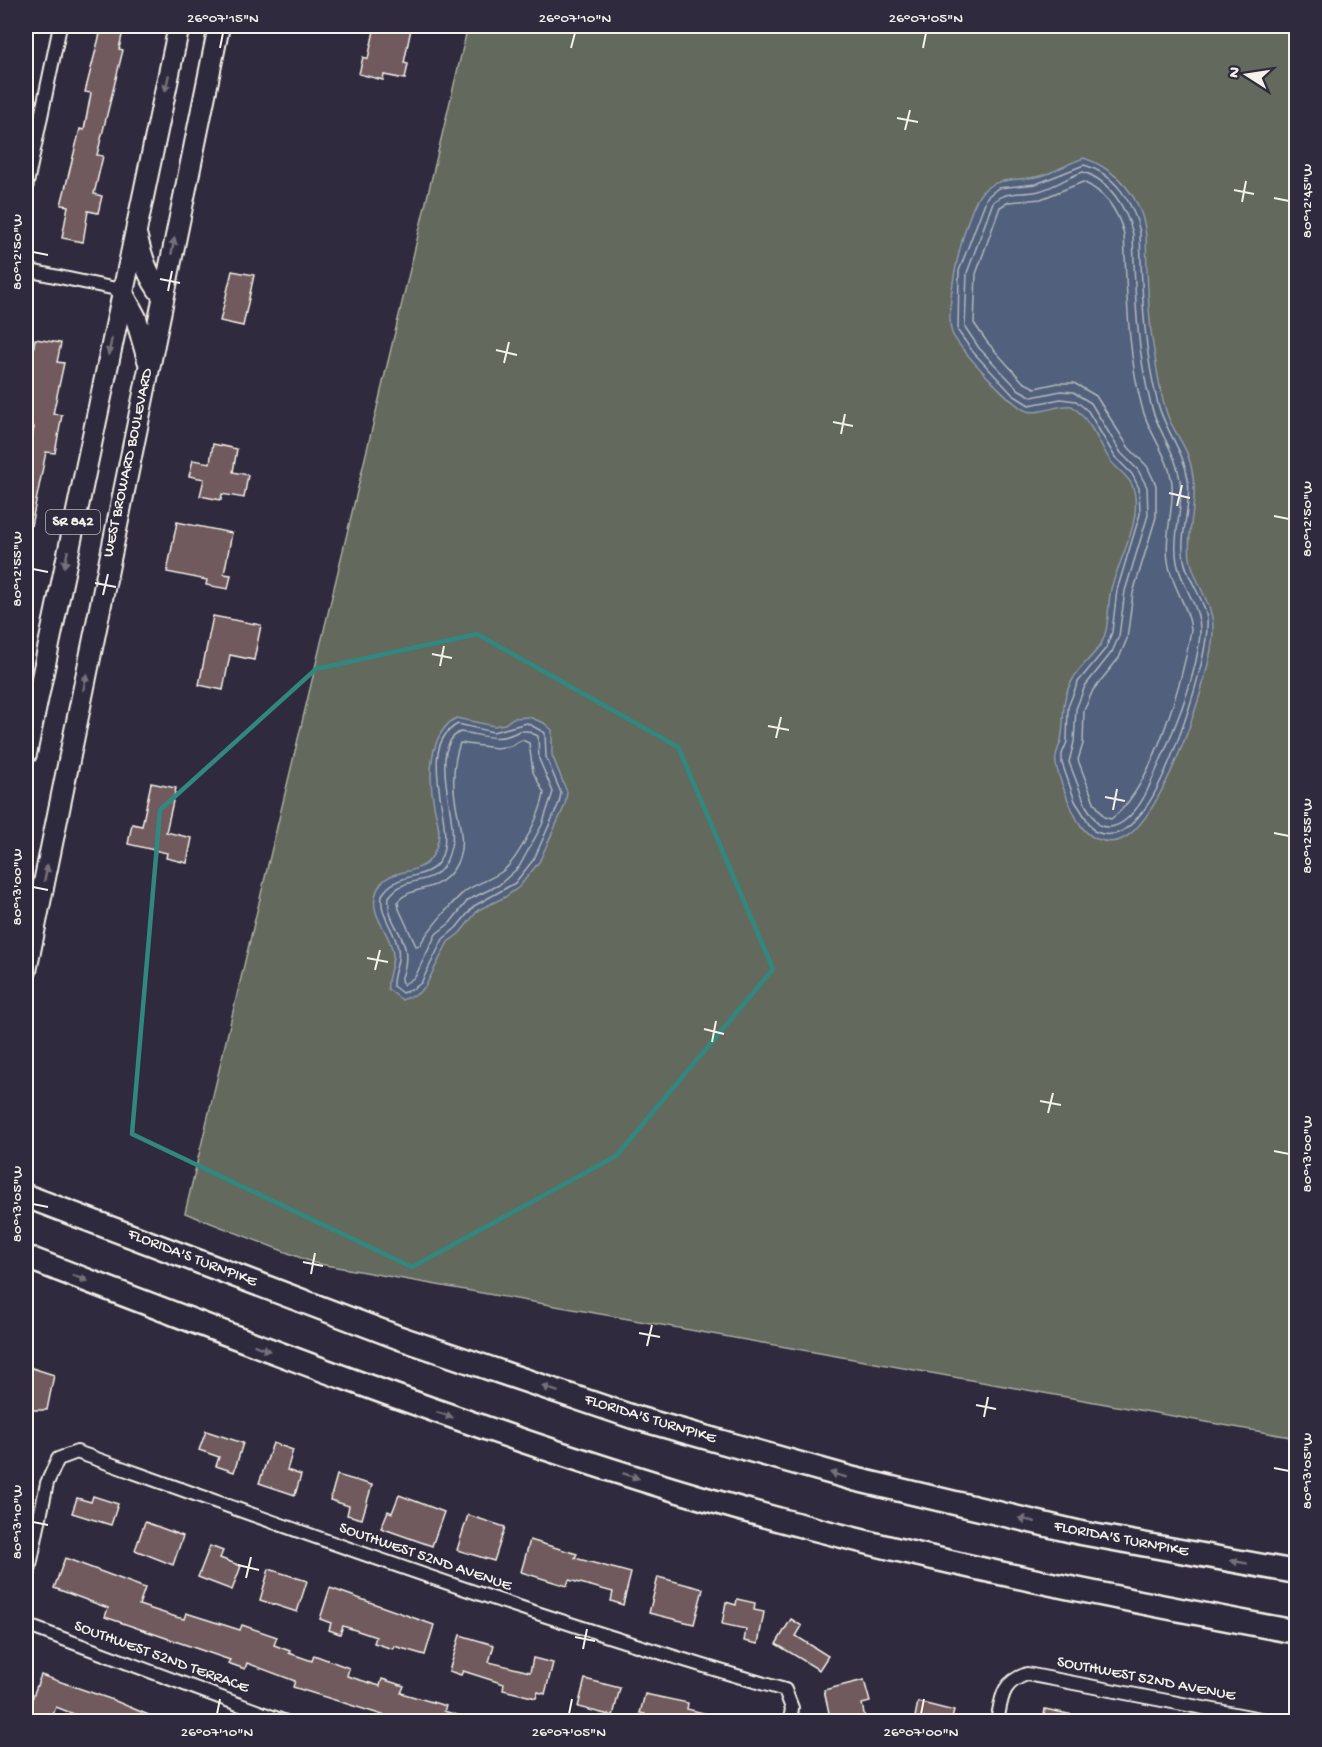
<svg xmlns="http://www.w3.org/2000/svg" width="1322" height="1747" font-family="'Gochi Hand',sans-serif">
<rect width="100%" height="100%" fill="#2f2a3d"/>
<filter id="ink" filterUnits="userSpaceOnUse"><feTurbulence type="fractalNoise" baseFrequency=".0167" numOctaves="2"/><feDisplacementMap in="SourceGraphic" scale="12" xChannelSelector="R" yChannelSelector="G"/><feConvolveMatrix kernelMatrix="1 2 1 2 8 2 1 2 1" color-interpolation-filters="sRGB"/></filter>
<g filter="url(#ink)">
<!-- green -->
<path fill="#64695c" stroke="#acada2" stroke-width="1.5" d="M468,26H1296V1438L314,1263L185,1213Z"/>
<!-- water -->
<g fill="#51617b" stroke="#929ba7" stroke-width="1.5">
<path d="M1084,158C1110,167 1132,187 1141,213C1148,231 1146,251 1147,269C1148,294 1149,321 1153,345C1157,369 1160,396 1169,419C1180,443 1189,448 1193,477C1198,504 1186,531 1190,558C1194,583 1214,604 1213,630C1213,673 1163,821 1122,839C1115,843 1105,842 1097,839C1082,834 1074,814 1068,800C1064,789 1058,776 1056,764C1054,754 1059,749 1061,740C1066,718 1059,702 1073,679C1080,666 1093,657 1101,644C1110,628 1107,607 1111,589C1119,559 1145,517 1132,485C1127,474 1114,468 1108,457C1098,439 1088,418 1072,406C1057,404 1041,415 1027,411C1012,406 958,347 952,333C943,308 965,211 982,192C999,174 1025,183 1047,174C1060,169 1071,162 1084,158Z"/>
<path d="M529,717L544,723L552,730V755L567,792L565,805L539,862L519,887L505,897L478,910L460,933L448,942L425,987L417,994L402,1000L388,989C386,975 396,963 392,949C388,930 369,914 376,893C387,859 429,886 438,841C441,829 436,817 434,805C428,776 429,734 456,718L494,726L505,724L513,718Z"/>
</g>
<g fill="none" stroke-linecap="round" stroke-linejoin="round">
<!-- shore -->
<g stroke="#b3b7bc" stroke-width="1.5">
<path d="M1084,165C1115,174 1133,202 1140,232C1142,290 1143,348 1158,404C1166,432 1183,449 1188,479C1192,506 1179,533 1184,560C1188,581 1205,599 1207,619C1210,659 1168,781 1143,811C1130,828 1116,841 1094,831L1075,801L1062,763V754L1067,742L1068,707L1078,682L1106,648L1112,632L1117,590L1140,514L1139,488L1132,474L1115,457L1088,411L1076,401L1061,399L1029,405L1013,395L973,352L958,331L959,271L987,197L998,188L1036,184Z"/>
<path d="M1083,172C1110,180 1126,208 1133,234C1135,291 1136,349 1151,405C1158,432 1176,452 1180,480C1184,508 1172,535 1177,562C1181,585 1200,606 1200,630C1199,677 1167,746 1148,789C1140,807 1120,835 1099,825L1086,806L1069,762L1074,742L1076,709L1085,686L1112,652L1119,636L1125,591L1148,515L1147,487L1138,470L1121,453L1091,403L1073,392L1061,391L1032,397L1018,389L979,348L965,327L967,273L993,202C1007,190 1021,195 1039,191C1055,187 1067,177 1083,172Z"/>
<path d="M1083,182C1105,192 1118,211 1124,234C1127,292 1127,351 1142,407C1149,435 1169,455 1172,484C1174,510 1164,535 1168,561C1171,586 1189,606 1191,630C1183,680 1152,790 1111,819L1104,817L1094,802L1078,760L1083,744L1084,711L1093,690L1119,658L1127,639L1133,593L1156,517V485L1147,466L1129,448L1096,396L1074,383H1058L1035,388L1023,382L987,342L974,323L976,274L1000,207L1009,202L1041,199Z"/>
<path d="M527,723L545,733L546,757L561,793L559,803L534,859L515,883L474,906L456,928L443,939L421,983L413,989L402,993L393,986C392,973 401,962 398,949C395,929 379,916 382,895C397,870 427,882 440,860C459,826 412,748 458,724L493,732Z"/>
<path d="M519,731H527L538,736L539,759L553,792L542,825L519,867L499,885L468,900L450,923L436,934L415,977L403,985L401,980C418,935 385,930 389,897C409,868 443,897 452,841C457,816 428,748 460,732C482,734 497,744 519,731Z"/>
<path d="M522,740L529,743L533,772L544,793C541,814 519,857 504,870C493,879 479,882 467,890C457,896 425,934 420,945L416,946L399,909L398,901C412,885 436,894 453,870C471,845 455,815 454,789C453,774 455,757 460,743L496,748L511,746Z"/>
</g>
</g>
<!-- building -->
<g fill="#6f5a5d" stroke="#f4f1e8" stroke-width="1.5">
<path d="M102,26H124L119,49L123,50L97,155L103,156L94,194L102,196L98,213L88,211L83,242L62,238L68,206L61,205L80,129L84,130L91,93L85,92Z"/>
<path d="M375,26L411,29L404,63L408,64L405,79L384,75L383,80L359,74L363,57L368,59Z"/>
<path d="M232,271L254,275L243,326L220,321Z"/>
<path d="M35,339L61,343L57,362L64,363L53,414L62,415L55,453L46,452L31,526H26V467L34,427L26,425V390Z"/>
<path d="M213,444L237,449L233,472L248,475L244,498L222,494L221,500L200,496L204,479L189,476L193,460L210,463Z"/>
<path d="M177,522L232,533L224,574L231,575L228,589L206,585L207,580L167,572Z"/>
<path d="M213,616L261,625L254,660L230,655L223,690L199,685Z"/>
<path d="M151,783L176,788L166,832L192,838L187,863L166,858L167,853L128,844L132,824L142,826Z"/>
<path d="M26,1366L54,1375L47,1410H26Z"/>
<path d="M206,1431L243,1443L234,1472L216,1466L219,1457L199,1450Z"/>
<path d="M273,1443L293,1450L287,1470L301,1475L295,1495L259,1483Z"/>
<path d="M337,1475L372,1485L362,1519L347,1515L349,1506L330,1500Z"/>
<path d="M399,1495L444,1512L432,1546L381,1528L388,1511L392,1513Z"/>
<path d="M93,1496L118,1504L111,1525L72,1513L77,1498L91,1502Z"/>
<path d="M468,1515L505,1527L494,1561L457,1550Z"/>
<path d="M145,1522L183,1536L173,1565L135,1550Z"/>
<path d="M530,1540L577,1554L575,1558L631,1573L623,1605L611,1601L613,1592L569,1580L567,1586L521,1572Z"/>
<path d="M210,1546L223,1551L220,1558L241,1566L232,1590L198,1577Z"/>
<path d="M65,1558L145,1588L139,1605L176,1617L184,1619L186,1613L240,1630L242,1625L277,1637L274,1645L290,1651L289,1653L312,1661L314,1655L349,1668L347,1676L380,1686L382,1679L404,1686L401,1693L446,1706L444,1711L470,1719L469,1722H388L389,1717L293,1687L295,1681L247,1663L245,1669L228,1663L230,1660L105,1617L108,1608L54,1588Z"/>
<path d="M269,1569L307,1581L297,1612L260,1600Z"/>
<path d="M658,1577L703,1589L694,1624L649,1613Z"/>
<path d="M330,1588L434,1625L425,1655L394,1646L393,1649L374,1643L376,1637L343,1626L340,1634L329,1630L331,1623L320,1619Z"/>
<path d="M737,1599L755,1603L754,1610L764,1612L758,1644L744,1641L746,1629L722,1624L726,1602L736,1605Z"/>
<path d="M791,1619L802,1626L796,1636L828,1656L819,1670L776,1644Z"/>
<path d="M460,1635L494,1645L489,1662L530,1672L533,1658L553,1663L545,1694L538,1692L536,1698L503,1690L504,1684L463,1671L461,1675L449,1671Z"/>
<path d="M41,1675L113,1700L165,1722H94L56,1707L51,1720L27,1712Z"/>
<path d="M585,1679L620,1688L613,1716L578,1707Z"/>
<path d="M864,1680L870,1702L862,1704L865,1718L831,1722L824,1690Z"/>
<path d="M645,1694L688,1703L687,1709L720,1717L719,1722H643L645,1714L640,1713Z"/>
<path d="M918,1702L954,1711L951,1722H914Z"/>
<path d="M1045,1709L1078,1716L1077,1722H1043Z"/>
</g>
<g fill="none" stroke-linecap="round" stroke-linejoin="round">
<defs>
<g id="street">
<path d="M26,188L60,26"/>
<path d="M26,270L121,290"/>
<path d="M26,1585L47,1483L58,1459L77,1452C312,1536 545,1621 785,1690L792,1708L790,1722"/>
<path d="M26,1625L286,1722"/>
<path d="M997,1722C1002,1697 1001,1683 1027,1674L1276,1722"/>
</g>
<g id="primary">
<path d="M136,234C142,258 148,277 163,296"/>
<path d="M121,290L136,318L148,360"/>
<path d="M26,754L179,26"/>
<path d="M26,971L219,26"/>
</g>
<g id="highway">
<path d="M26,1196L400,1338L633,1417L854,1479L1081,1533L1296,1572"/>
<path d="M26,1257C229,1335 432,1414 640,1479C855,1547 1076,1591 1296,1632"/>
</g>
</defs>
<!-- street casing -->
<use href="#street" stroke="#f4f1e8" stroke-width="16"/>
<!-- primary casing -->
<use href="#primary" stroke="#f4f1e8" stroke-width="24"/>
<!-- highway casing -->
<use href="#highway" stroke="#f4f1e8" stroke-width="27"/>
<!-- street -->
<use href="#street" stroke="#2f2a3d" stroke-width="12"/>
<!-- primary -->
<use href="#primary" stroke="#2f2a3d" stroke-width="20"/>
<!-- highway -->
<use href="#highway" stroke="#2f2a3d" stroke-width="22"/>
</g>
<!-- one-way arrows -->
<defs><path id="oneway-solid" d="M-6-.8H1V-3.2L6.5 0L1 3.2V.8H-6Z" transform="scale(1.5)"/></defs>
<g fill="#747079">
<use href="#oneway-solid" transform="translate(167 83) rotate(102)"/>
<use href="#oneway-solid" transform="translate(173 246) rotate(-79)"/>
<use href="#oneway-solid" transform="translate(110 347) rotate(102)"/>
<use href="#oneway-solid" transform="translate(66 559) rotate(102)"/>
<use href="#oneway-solid" transform="translate(85 682) rotate(-79)"/>
<use href="#oneway-solid" transform="translate(46 873) rotate(-78)"/>
<use href="#oneway-solid" transform="translate(80 1278) rotate(21)"/>
<use href="#oneway-solid" transform="translate(262 1348) rotate(21)"/>
<use href="#oneway-solid" transform="translate(550 1389) rotate(-161)"/>
<use href="#oneway-solid" transform="translate(445 1415) rotate(18)"/>
<use href="#oneway-solid" transform="translate(838 1475) rotate(-164)"/>
<use href="#oneway-solid" transform="translate(631 1476) rotate(18)"/>
<use href="#oneway-solid" transform="translate(1027 1520) rotate(-167)"/>
<use href="#oneway-solid" transform="translate(1239 1562) rotate(-170)"/>
</g>
</g>
<!-- marked area -->
<path fill="none" stroke="#318880" stroke-width="4.5" stroke-linejoin="round" d="M477,634L678,747L773,969L616,1156L412,1267L132,1134L160,810L316,669Z"/>
<!-- ticks -->
<path fill="none" stroke="#f4f1e8" stroke-width="2" d="M220,48L223,33M571,48L575,33M923,48L926,33M897,118L918,122M905,130L910,110M1234,190L1254,194M1274,198L1289,201M1242,202L1246,181M33,252L48,255M160,279L180,283M168,291L172,271M496,350L517,355M504,363L509,342M833,422L853,426M841,434L845,414M1169,493L1190,498M1177,506L1182,485M1274,516L1289,519M33,569L48,572M95,583L116,587M103,595L108,574M432,654L452,658M440,666L444,646M768,726L789,730M776,738L781,717M1105,797L1125,801M1113,810L1117,789M1274,833L1289,836M33,887L48,890M367,958L388,962M375,970L380,950M704,1029L724,1034M712,1042L716,1021M1040,1101L1061,1105M1048,1113L1053,1093M1274,1151L1289,1154M33,1204L48,1207M303,1262L323,1266M311,1274L315,1253M639,1333L660,1337M647,1346L652,1325M976,1405L996,1409M984,1417L988,1397M1274,1468L1289,1471M33,1522L48,1525M238,1565L259,1570M246,1578L251,1557M575,1637L595,1641M583,1649L587,1629M217,1714L220,1699M569,1714L572,1699M921,1714L924,1699"/>
<g text-anchor="middle" dominant-baseline="central" stroke-width="5" stroke-linejoin="round" paint-order="stroke">
<!-- shield labels -->
<rect fill="#2f2a3d" stroke="#b9b5b5" stroke-width="1.5" x="46" y="510" width="54" height="24" rx="4.5"/>
<g font-size="15" font-weight="bold" fill="#f4f1e8">
<text x="73" y="522">SR 842</text>
</g>
<!-- street labels -->
<g font-size="16" fill="#f4f1e8" stroke="#2f2a3d">
<text transform="translate(129 463) rotate(-78)">WEST BROWARD BOULEVARD</text>
<text transform="translate(192 1259) rotate(21)">FLORIDA'S TURNPIKE</text>
<text transform="translate(650 1420) rotate(17)">FLORIDA'S TURNPIKE</text>
<text transform="translate(1121 1540) rotate(11)">FLORIDA'S TURNPIKE</text>
<text transform="translate(425 1558) rotate(19)">SOUTHWEST 52ND AVENUE</text>
<text transform="translate(161 1658) rotate(20)">SOUTHWEST 52ND TERRACE</text>
<text transform="translate(1146 1680) rotate(11)">SOUTHWEST 52ND AVENUE</text>
</g>
</g>
<!-- margin -->
<rect width="1322" height="1747" fill="none" stroke="#2f2a3d" stroke-width="66"/>
<!-- north arrow -->
<g transform="translate(1247 75) rotate(282)" stroke="#2f2a3d" stroke-width="4.5" paint-order="stroke">
<path d="M0-4.5L10 22L0 15L-10 22Z" fill="#f4f1e8"/>
<text y="-9" font-size="16" font-weight="bold" text-anchor="middle" fill="#f4f1e8">N</text>
</g>
<rect x="33" y="33" width="1256" height="1681" fill="none" stroke="#f4f1e8" stroke-width="2"/>
<g font-size="15" text-anchor="middle" fill="#f4f1e8">
<text x="223" y="22">26°07'15"N</text>
<text x="575" y="22">26°07'10"N</text>
<text x="926" y="22">26°07'05"N</text>
<text transform="translate(1306 201) rotate(-90)" y="5">80°12'45"W</text>
<text transform="translate(16 252) rotate(-90)" y="5">80°12'50"W</text>
<text transform="translate(1306 519) rotate(-90)" y="5">80°12'50"W</text>
<text transform="translate(16 569) rotate(-90)" y="5">80°12'55"W</text>
<text transform="translate(1306 836) rotate(-90)" y="5">80°12'55"W</text>
<text transform="translate(16 887) rotate(-90)" y="5">80°13'00"W</text>
<text transform="translate(1306 1154) rotate(-90)" y="5">80°13'00"W</text>
<text transform="translate(16 1204) rotate(-90)" y="5">80°13'05"W</text>
<text transform="translate(1306 1471) rotate(-90)" y="5">80°13'05"W</text>
<text transform="translate(16 1522) rotate(-90)" y="5">80°13'10"W</text>
<text x="217" y="1736">26°07'10"N</text>
<text x="569" y="1736">26°07'05"N</text>
<text x="921" y="1736">26°07'00"N</text>
</g>
</svg>
